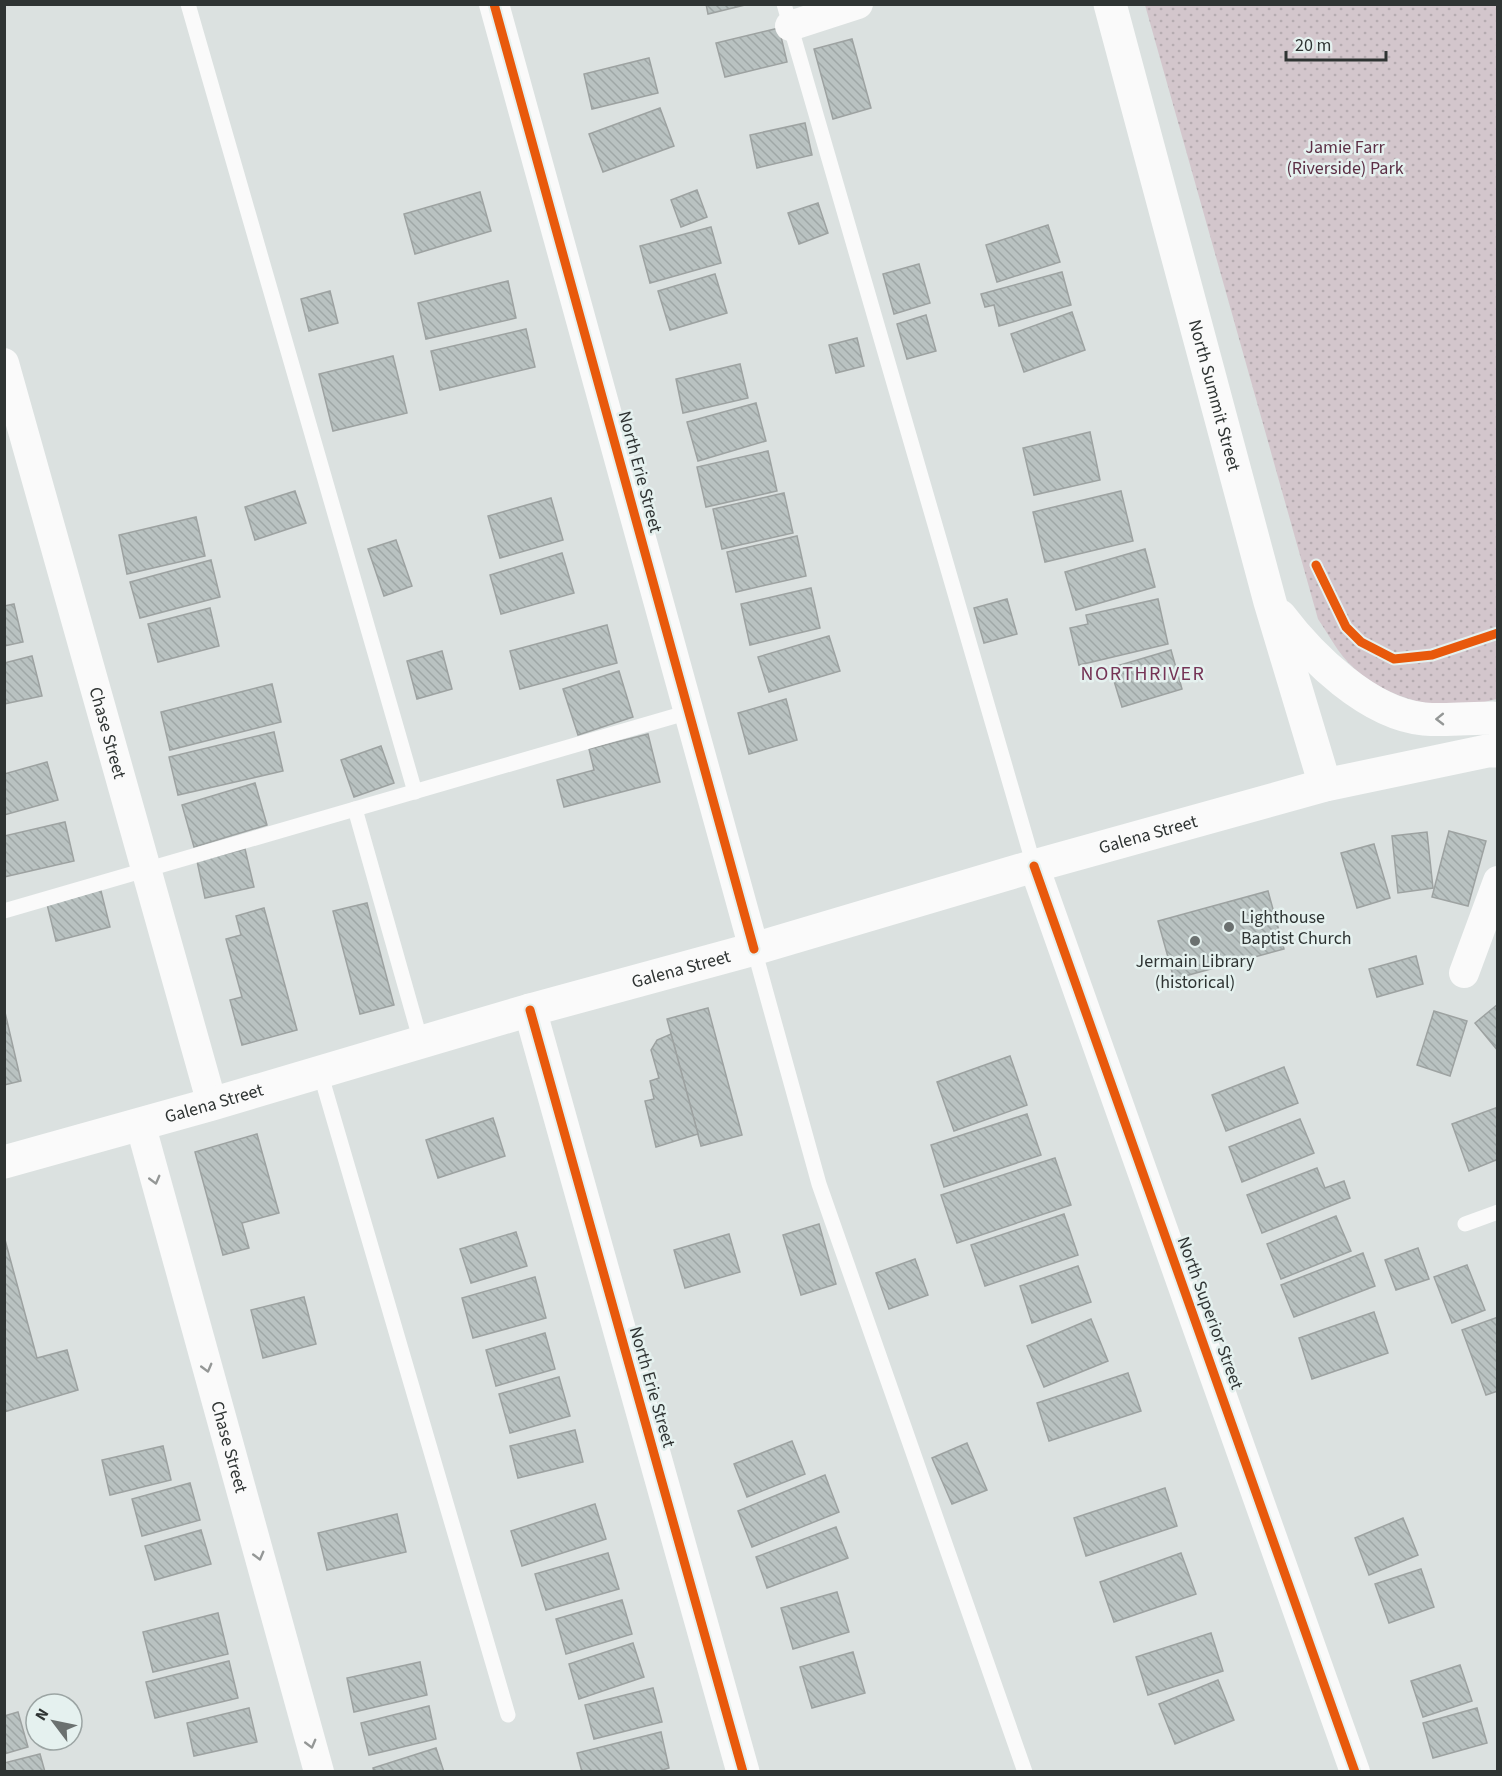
<svg xmlns="http://www.w3.org/2000/svg" width="1502" height="1776" font-family="'Source Sans 3',sans-serif">
<defs>
<pattern id="grass-dots" width="8" height="8" patternUnits="userSpaceOnUse" patternTransform="scale(1.5)"><rect width="8" height="8" fill="#d3c6cc"/><path d="M2 2h.1M6 6h.1" fill="none" stroke="#b5abb0" stroke-width="1.8" stroke-linecap="round"/></pattern>
<pattern id="building-back-hatch" width="6" height="6" patternUnits="userSpaceOnUse" patternTransform="scale(1.5)"><rect width="6" height="6" fill="#b9c2c1"/><path d="M-1 5l2 2M0 0l6 6M5-1l2 2" fill="none" stroke="#9fa7a6"/></pattern>
</defs>
<rect width="100%" height="100%" fill="#dbe1e0"/>
<!-- grass -->
<path fill="url(#grass-dots)" d="M1145,5H1497V699C1487,701 1476,705 1466,706C1419,709 1366,689 1338,650C1331,640 1325,629 1318,619Z"/>
<!-- building -->
<g fill="url(#building-back-hatch)" stroke="#9da2a1" stroke-width="1.5">
<path d="M706,4H749L708,14Z"/>
<path d="M779,28L787,62L725,77L716,43Z"/>
<path d="M852,39L871,108L833,119L814,49Z"/>
<path d="M649,58L658,93L592,109L584,74Z"/>
<path d="M660,108L674,146L603,172L589,134Z"/>
<path d="M805,123L812,155L757,168L750,135Z"/>
<path d="M697,190L707,217L681,227L671,200Z"/>
<path d="M480,192L491,231L415,254L404,214Z"/>
<path d="M818,203L828,233L799,244L788,213Z"/>
<path d="M1048,225L1060,262L997,282L986,245Z"/>
<path d="M711,227L721,263L650,283L640,246Z"/>
<path d="M919,264L930,303L894,314L883,274Z"/>
<path d="M1062,272L1071,305L999,326L994,305L985,307L981,294Z"/>
<path d="M715,274L727,313L670,330L658,291Z"/>
<path d="M508,281L516,318L426,339L418,303Z"/>
<path d="M330,291L338,323L309,331L301,299Z"/>
<path d="M1072,312L1085,350L1024,372L1011,334Z"/>
<path d="M926,315L936,351L907,359L897,324Z"/>
<path d="M526,329L535,367L440,390L431,351Z"/>
<path d="M857,338L864,366L836,373L829,345Z"/>
<path d="M393,356L407,413L333,431L319,374Z"/>
<path d="M740,364L748,398L683,413L676,379Z"/>
<path d="M756,403L766,441L698,461L687,422Z"/>
<path d="M1090,432L1100,480L1034,495L1023,448Z"/>
<path d="M768,451L777,491L706,507L697,467Z"/>
<path d="M295,491L306,523L255,540L245,507Z"/>
<path d="M1121,491L1133,541L1045,562L1033,512Z"/>
<path d="M784,493L793,533L722,549L713,509Z"/>
<path d="M551,498L563,540L500,558L488,516Z"/>
<path d="M196,517L205,556L127,574L119,535Z"/>
<path d="M797,536L806,576L736,592L727,552Z"/>
<path d="M396,540L412,586L384,596L368,549Z"/>
<path d="M1145,549L1155,587L1076,610L1065,572Z"/>
<path d="M562,553L574,593L501,614L490,575Z"/>
<path d="M211,560L220,597L140,618L130,582Z"/>
<path d="M811,588L820,628L750,645L741,604Z"/>
<path d="M1007,599L1017,634L984,643L974,608Z"/>
<path d="M1158,599L1168,644L1079,665L1070,628L1088,624L1086,615Z"/>
<path d="M14,604L23,642L4,646V606Z"/>
<path d="M210,608L219,646L158,662L148,624Z"/>
<path d="M607,625L617,663L520,689L510,651Z"/>
<path d="M829,636L840,671L769,692L758,657Z"/>
<path d="M1171,650L1182,689L1122,707L1110,668Z"/>
<path d="M442,651L452,689L417,699L407,661Z"/>
<path d="M32,656L42,696L4,704V663Z"/>
<path d="M619,671L633,717L578,735L563,689Z"/>
<path d="M272,684L281,722L170,750L161,712Z"/>
<path d="M786,699L797,740L749,754L738,713Z"/>
<path d="M274,732L283,771L178,795L169,757Z"/>
<path d="M648,734L660,782L564,807L557,780L594,770L589,749Z"/>
<path d="M381,746L394,783L354,797L341,760Z"/>
<path d="M47,762L58,800L4,815V774Z"/>
<path d="M255,783L267,825L194,847L182,805Z"/>
<path d="M65,822L74,861L4,877V836Z"/>
<path d="M1449,831L1486,841L1468,906L1432,897Z"/>
<path d="M1427,832L1433,888L1398,893L1392,836Z"/>
<path d="M1374,844L1390,898L1357,908L1341,853Z"/>
<path d="M245,849L254,887L205,898L197,861Z"/>
<path d="M100,887L110,927L56,941L46,900Z"/>
<path d="M1268,891L1284,949L1174,979L1158,921Z"/>
<path d="M367,903L394,1005L360,1014L333,911Z"/>
<path d="M264,908L297,1030L242,1045L230,1000L242,997L226,939L241,935L236,916Z"/>
<path d="M1416,956L1423,984L1377,997L1369,969Z"/>
<path d="M1498,1004V1051L1475,1023Z"/>
<path d="M4,1008L21,1081L4,1085Z"/>
<path d="M708,1008L742,1135L701,1146L667,1019Z"/>
<path d="M1434,1011L1467,1021L1450,1076L1417,1065Z"/>
<path d="M671,1034L698,1134L656,1147L645,1101L654,1099L650,1081L659,1078L651,1050L657,1040Z"/>
<path d="M1010,1056L1027,1105L954,1131L937,1082Z"/>
<path d="M1284,1067L1298,1103L1226,1131L1212,1095Z"/>
<path d="M1498,1107V1164L1496,1160L1469,1171L1452,1124Z"/>
<path d="M1027,1114L1041,1155L944,1187L931,1145Z"/>
<path d="M493,1118L505,1156L438,1178L426,1140Z"/>
<path d="M1300,1119L1314,1153L1242,1182L1229,1147Z"/>
<path d="M257,1134L279,1213L242,1223L249,1248L223,1255L195,1152Z"/>
<path d="M1055,1158L1071,1205L957,1243L941,1195Z"/>
<path d="M1317,1168L1325,1188L1344,1181L1350,1198L1262,1233L1247,1195Z"/>
<path d="M1064,1214L1078,1255L985,1286L971,1245Z"/>
<path d="M1336,1216L1351,1251L1281,1279L1267,1244Z"/>
<path d="M819,1224L836,1284L801,1295L783,1235Z"/>
<path d="M516,1232L527,1266L471,1283L460,1249Z"/>
<path d="M729,1234L740,1272L685,1288L674,1250Z"/>
<path d="M4,1236L37,1358L67,1350L78,1390L4,1412Z"/>
<path d="M1418,1248L1429,1279L1396,1290L1385,1260Z"/>
<path d="M1363,1253L1375,1286L1294,1317L1281,1285Z"/>
<path d="M915,1259L928,1295L889,1309L876,1273Z"/>
<path d="M1467,1265L1485,1310L1452,1323L1434,1277Z"/>
<path d="M1078,1266L1091,1302L1032,1323L1020,1286Z"/>
<path d="M535,1277L546,1318L473,1338L462,1298Z"/>
<path d="M304,1297L316,1344L263,1358L251,1310Z"/>
<path d="M1374,1312L1388,1353L1312,1379L1299,1338Z"/>
<path d="M1498,1317V1391L1486,1395L1462,1330Z"/>
<path d="M1091,1319L1108,1361L1044,1387L1027,1346Z"/>
<path d="M545,1333L555,1369L496,1386L486,1350Z"/>
<path d="M1128,1373L1141,1411L1049,1441L1037,1403Z"/>
<path d="M559,1377L570,1416L510,1433L499,1394Z"/>
<path d="M575,1430L583,1462L518,1478L510,1446Z"/>
<path d="M792,1441L805,1474L747,1497L734,1464Z"/>
<path d="M967,1443L987,1490L952,1504L932,1458Z"/>
<path d="M163,1446L171,1480L110,1495L102,1460Z"/>
<path d="M825,1475L839,1512L752,1547L738,1511Z"/>
<path d="M190,1483L200,1520L142,1536L132,1499Z"/>
<path d="M1165,1488L1177,1526L1086,1556L1074,1518Z"/>
<path d="M595,1504L606,1539L522,1566L511,1531Z"/>
<path d="M397,1514L406,1552L327,1570L318,1533Z"/>
<path d="M1403,1518L1418,1555L1369,1575L1355,1538Z"/>
<path d="M836,1527L848,1558L767,1588L756,1557Z"/>
<path d="M201,1530L211,1564L155,1580L145,1546Z"/>
<path d="M608,1553L619,1589L546,1610L535,1574Z"/>
<path d="M1181,1553L1196,1594L1114,1622L1100,1582Z"/>
<path d="M1421,1569L1434,1607L1389,1623L1375,1584Z"/>
<path d="M837,1592L849,1632L793,1649L781,1608Z"/>
<path d="M622,1600L632,1634L566,1654L556,1619Z"/>
<path d="M218,1613L228,1654L153,1672L143,1632Z"/>
<path d="M1211,1633L1223,1671L1148,1695L1136,1657Z"/>
<path d="M633,1643L644,1677L579,1699L569,1664Z"/>
<path d="M853,1652L865,1693L812,1708L800,1667Z"/>
<path d="M229,1661L238,1698L155,1718L146,1682Z"/>
<path d="M420,1662L427,1695L354,1712L347,1678Z"/>
<path d="M1460,1665L1472,1701L1423,1717L1411,1681Z"/>
<path d="M1218,1680L1234,1720L1175,1744L1159,1704Z"/>
<path d="M653,1688L662,1722L594,1739L585,1705Z"/>
<path d="M429,1706L436,1739L369,1755L361,1723Z"/>
<path d="M249,1708L257,1742L194,1756L187,1723Z"/>
<path d="M1477,1708L1487,1743L1433,1758L1423,1723Z"/>
<path d="M18,1712L28,1747L4,1754V1716Z"/>
<path d="M661,1732L669,1768L656,1772H582L577,1753Z"/>
<path d="M436,1748L444,1772H374L373,1768Z"/>
<path d="M40,1754L45,1772H4V1763Z"/>
</g>
<g fill="none" stroke-linecap="round" stroke-linejoin="round">
<!-- lane -->
<g stroke="#fafafa" stroke-width="15">
<path d="M188,4L415,792"/>
<path d="M784,4L1034,866"/>
<path d="M355,809L421,1042"/>
<path d="M4,911L689,712"/>
<path d="M754,949L819,1184L1025,1772"/>
<path d="M320,1072L508,1715"/>
<path d="M1465,1224L1498,1212"/>
</g>
<!-- street -->
<g stroke="#fafafa" stroke-width="30">
<path d="M494,4L754,949"/>
<path d="M790,26L858,4"/>
<path id="s1" d="M4,363L212,1104"/>
<path d="M1034,866L1355,1772"/>
<path d="M1464,973L1498,881"/>
<path id="s2" d="M140,1123L319,1772"/>
</g>
<!-- secondary -->
<g stroke="#fafafa" stroke-width="33">
<path id="s3" d="M1110,4L1270,602L1325,785"/>
<path d="M1280,616C1311,657 1369,714 1424,719C1446,721 1470,718 1493,718L1498,721"/>
<path d="M530,1010L743,1772"/>
<path id="s4" d="M4,1162L212,1104L530,1010L754,949L1034,866L1325,785L1487,751H1498"/>
</g>
<defs>
<g id="cycleway">
<path d="M494,4L754,949"/>
<path d="M1316,565L1346,627L1361,642L1394,659L1432,655L1498,633"/>
<path d="M1034,866L1355,1772"/>
<path d="M530,1010L743,1772"/>
</g>
</defs>
<!-- cycleway casing -->
<use href="#cycleway" stroke="#e5f1ef" stroke-width="13"/>
<!-- cycleway -->
<use href="#cycleway" stroke="#e8590c" stroke-width="9"/>
</g>
<!-- one-way arrows -->
<defs><path id="oneway-chevron" d="M-2-3.5L2.5 0L-2 3.5" fill="none" stroke-width="1.6" stroke-linecap="round" stroke-linejoin="round" transform="scale(1.5)"/></defs>
<g stroke="#949796">
<use href="#oneway-chevron" transform="translate(1440 719) rotate(179)"/>
<use href="#oneway-chevron" transform="translate(155 1180) rotate(75)"/>
<use href="#oneway-chevron" transform="translate(207 1368) rotate(75)"/>
<use href="#oneway-chevron" transform="translate(259 1556) rotate(75)"/>
<use href="#oneway-chevron" transform="translate(311 1744) rotate(75)"/>
</g>
<!-- markers -->
<g fill="#6b7170" stroke="#e5f1ef" stroke-width="2">
<circle cx="1229" cy="927" r="6"/>
<circle cx="1195" cy="941" r="6"/>
</g>
<g text-anchor="middle" dominant-baseline="central" stroke-width="5" stroke-linejoin="round" paint-order="stroke">
<!-- park labels -->
<g font-size="18" fill="#5b2f45" stroke="#e5f1ef">
<text x="1345" y="147">Jamie Farr<tspan x="1345" dy="21">(Riverside) Park</tspan></text>
</g>
<!-- street labels -->
<g font-size="18" fill="#2f3433" stroke="#e5f1ef">
<text stroke="none"><textPath href="#s3" startOffset="405">North Summit Street</textPath></text>
<text transform="translate(640 472) rotate(75)">North Erie Street</text>
<text stroke="none"><textPath href="#s1" startOffset="384">Chase Street</textPath></text>
<text stroke="none"><textPath href="#s4" startOffset="1190">Galena Street</textPath></text>
<text stroke="none"><textPath href="#s4" startOffset="704">Galena Street</textPath></text>
<text stroke="none"><textPath href="#s4" startOffset="218">Galena Street</textPath></text>
<text transform="translate(1210 1313) rotate(70)">North Superior Street</text>
<text transform="translate(652 1387) rotate(74)">North Erie Street</text>
<text stroke="none"><textPath href="#s2" startOffset="336">Chase Street</textPath></text>
</g>
<!-- poi labels -->
<g font-size="18" fill="#2f3433" stroke="#e5f1ef" text-anchor="start">
<text x="1241" y="917">Lighthouse<tspan x="1241" dy="21">Baptist Church</tspan></text>
<text x="1195" y="961" text-anchor="middle">Jermain Library<tspan x="1195" dy="21">(historical)</tspan></text>
</g>
<!-- neighbourhood labels -->
<g font-size="20" letter-spacing="1.5" fill="#753456" stroke="#e5f1ef">
<text x="1143" y="674">NORTHRIVER</text>
</g>
</g>
<!-- border -->
<rect width="1502" height="1776" fill="none" stroke="#2f3433" stroke-width="12"/>
<!-- north arrow -->
<g transform="translate(54 1722) rotate(302)"><circle r="28" fill="#e5f1ef" stroke="#9ca5a4" stroke-width="1.5"/>
<path d="M0-4.5L10 22L0 15L-10 22Z" fill="#6b7170"/>
<text y="-9" font-size="16" font-weight="bold" text-anchor="middle" fill="#2f3433">N</text>
</g>
<!-- scale -->
<path d="M1286 51v9h100v-9" fill="none" stroke="#2f3433" stroke-width="3"/>
<text x="1295" y="51" font-size="18" fill="#2f3433" stroke="#e5f1ef" stroke-width="4.5" paint-order="stroke">20 m</text>
</svg>
